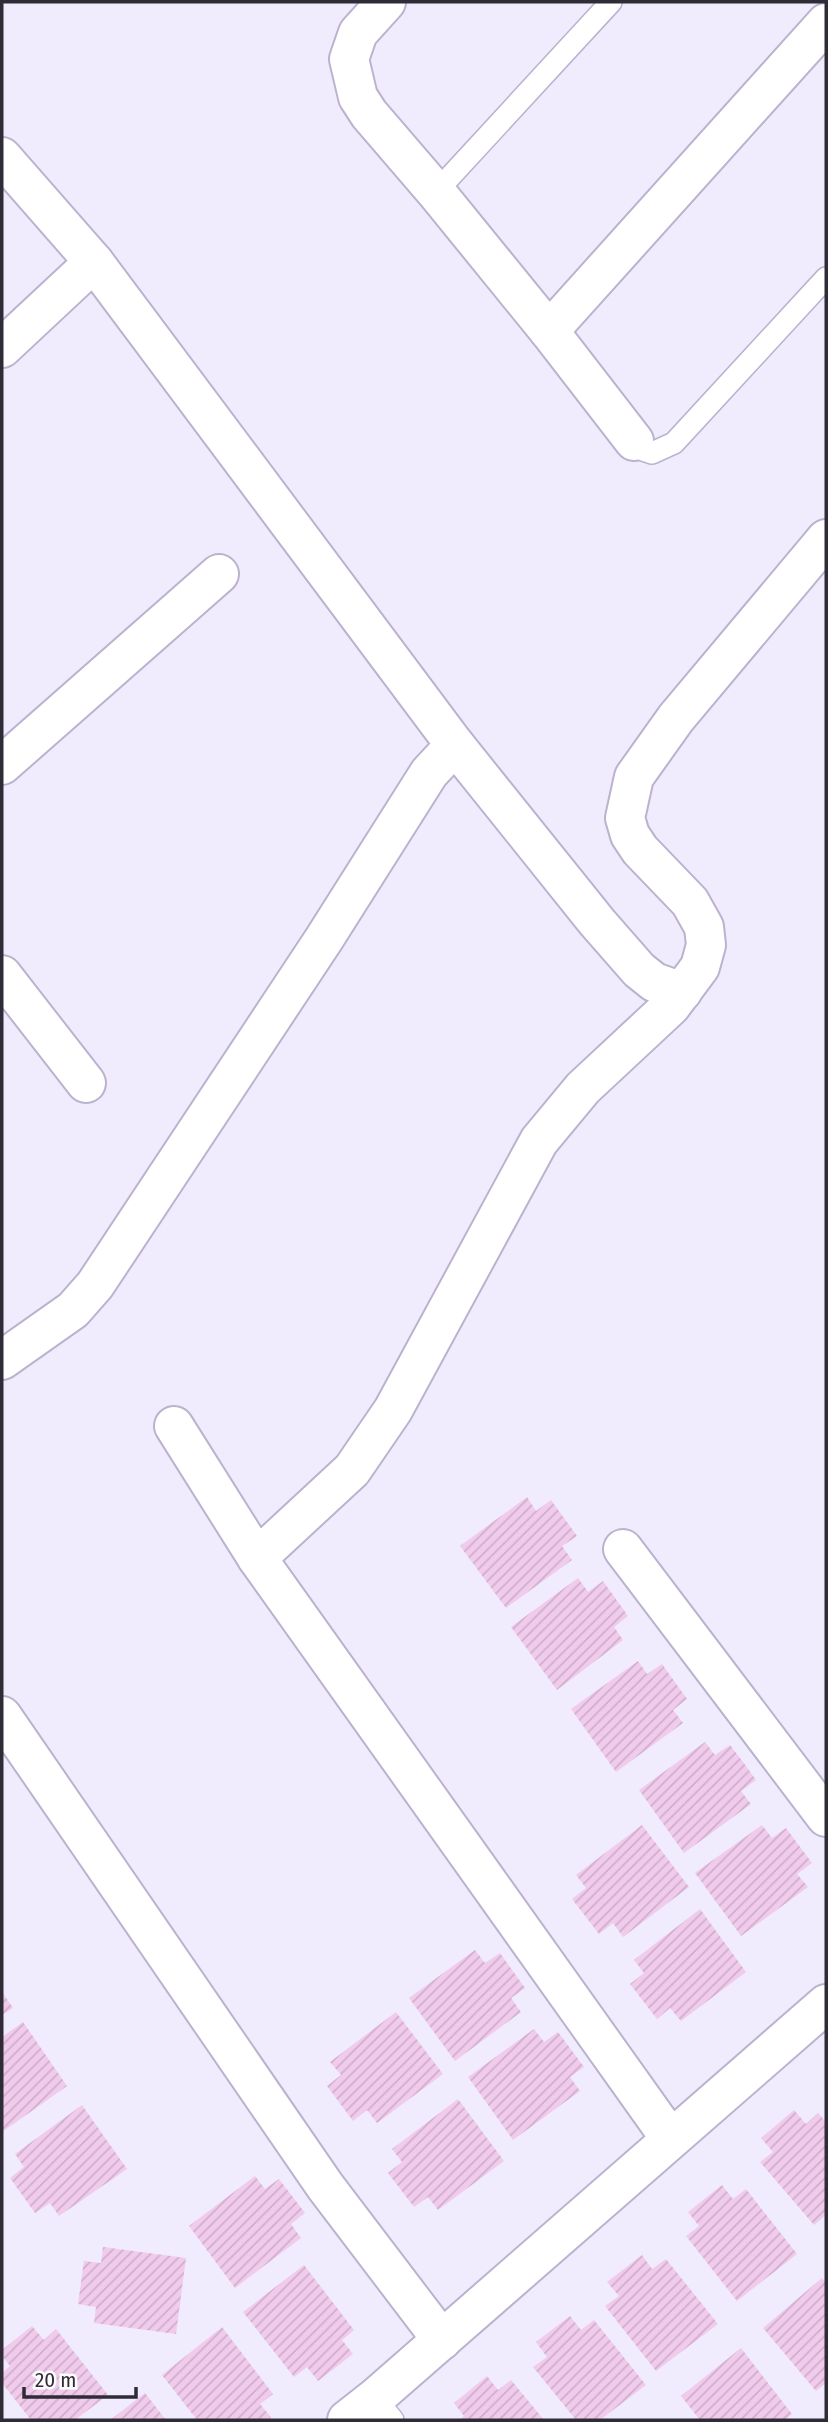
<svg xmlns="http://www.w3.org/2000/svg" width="828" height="2422" font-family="'Fira Sans Condensed',sans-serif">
<defs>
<pattern id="building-hatch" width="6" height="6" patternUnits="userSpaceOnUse" patternTransform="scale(1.75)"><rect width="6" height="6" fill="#f1cbec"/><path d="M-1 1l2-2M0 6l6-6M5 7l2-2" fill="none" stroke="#cfaecb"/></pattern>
</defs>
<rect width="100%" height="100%" fill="#f0ebfd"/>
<!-- building -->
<g fill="url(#building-hatch)">
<path d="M527,1497L536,1511L551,1500L577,1536L562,1546L572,1560L506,1608L460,1546Z"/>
<path d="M578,1578L588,1592L603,1581L628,1616L614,1627L623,1640L557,1690L511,1627Z"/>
<path d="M638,1661L647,1674L662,1664L687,1699L673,1710L683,1723L616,1772L571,1709Z"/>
<path d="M705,1742L715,1755L730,1745L743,1762L756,1780L741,1791L751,1804L684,1853L639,1790Z"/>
<path d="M642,1825L689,1887L623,1937L613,1923L599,1934L572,1899L586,1888L576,1875Z"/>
<path d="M762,1825L772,1838L786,1828L812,1863L797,1874L808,1887L741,1936L695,1873Z"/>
<path d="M700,1909L746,1972L681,2021L670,2008L657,2019L630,1984L644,1973L634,1960Z"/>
<path d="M475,1950L485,1963L500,1953L525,1988L511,1998L521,2012L455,2061L409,1998Z"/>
<path d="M2,1992L13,2008L2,2015Z"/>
<path d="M396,2012L443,2074L377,2123L367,2110L353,2121L327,2086L341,2075L330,2062Z"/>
<path d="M23,2022L67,2086L2,2132V2037Z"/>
<path d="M534,2029L544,2042L558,2032L584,2067L570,2077L580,2091L513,2140L468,2077Z"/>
<path d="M458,2099L504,2161L438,2210L428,2197L414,2207L388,2173L402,2162L392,2149Z"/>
<path d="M82,2105L127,2169L59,2216L50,2203L35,2213L10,2178L24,2167L15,2154Z"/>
<path d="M794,2110L806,2124L818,2113L826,2122V2215L814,2225L760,2162L773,2152L761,2138Z"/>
<path d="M255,2176L265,2189L279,2179L305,2213L291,2224L301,2238L235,2288L189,2226Z"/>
<path d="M722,2185L733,2199L746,2189L797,2254L737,2301L686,2236L699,2226L688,2212Z"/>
<path d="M103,2247L186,2258L176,2334L94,2323L96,2307L78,2304L84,2261L101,2263Z"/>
<path d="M642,2255L652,2269L666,2259L718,2324L656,2371L605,2306L619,2296L607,2282Z"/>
<path d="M304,2265L354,2330L342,2340L353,2354L318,2381L307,2367L294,2377L243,2312Z"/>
<path d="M822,2278L826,2283V2383L816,2391L763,2328Z"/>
<path d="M570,2316L581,2330L594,2320L646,2385L600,2420H576L533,2367L547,2357L536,2342Z"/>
<path d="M32,2326L44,2340L56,2329L108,2395L75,2420H31L2,2383V2373L10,2366L2,2356V2350Z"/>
<path d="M222,2327L273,2394L260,2404L271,2417L267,2420H197L162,2375Z"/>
<path d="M741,2348L792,2414L785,2420H700L681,2396Z"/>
<path d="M487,2376L498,2390L511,2380L544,2420H460L464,2416L454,2403Z"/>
<path d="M145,2393L166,2420H111L114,2417Z"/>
</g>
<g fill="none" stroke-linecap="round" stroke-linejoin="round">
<defs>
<g id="service">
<path d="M436,192L611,2"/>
<path d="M634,441L643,450L652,453L674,443L826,278"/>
<path d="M375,2398L393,2420"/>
</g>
<g id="minor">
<path d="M386,2L358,33L349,59L358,97L369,114L436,192L549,331L634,441"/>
<path d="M2,157L94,262L455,745L429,773L324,939L95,1285L73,1310L2,1360"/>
<path d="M549,331L826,23"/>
<path d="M2,348L94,262"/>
<path d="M455,745L597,922L639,970L654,982L682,992"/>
<path d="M2,765L219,574"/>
<path d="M2,975L86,1083"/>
<path d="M174,1426L257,1558"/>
<path d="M623,1549L826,1817"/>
<path d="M2,1716L325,2186L442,2340"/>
<path d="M670,2138L257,1558L352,1470L393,1410L539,1141L583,1088L671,1006L700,967L706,945L704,927L690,902L640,850L630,835L625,818L634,777L676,718L826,539"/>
<path d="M347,2420L375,2398L826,2004"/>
</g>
</defs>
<!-- service casing -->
<use href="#service" stroke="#bbb3ce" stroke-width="24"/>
<!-- minor casing -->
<use href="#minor" stroke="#bbb3ce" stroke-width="42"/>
<!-- service -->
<use href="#service" stroke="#fff" stroke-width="21"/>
<!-- minor -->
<use href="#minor" stroke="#fff" stroke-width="38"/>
</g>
<!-- border -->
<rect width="828" height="2422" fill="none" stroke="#2f2c37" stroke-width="7"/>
<!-- scale -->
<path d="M24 2387v10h112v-10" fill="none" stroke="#2f2c37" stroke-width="3.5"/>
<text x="35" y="2387" font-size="21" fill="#2f2c37" stroke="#fcfcfc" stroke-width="5" paint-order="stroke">20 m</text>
</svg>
